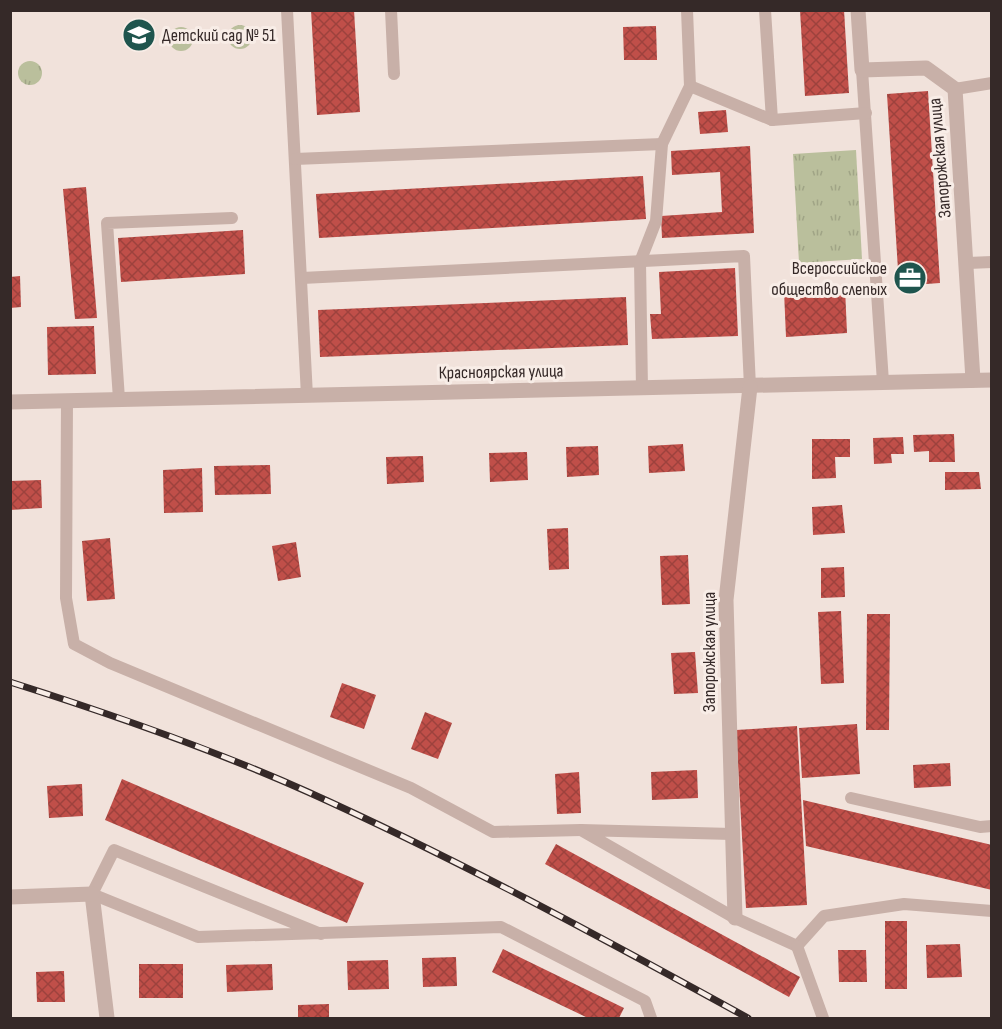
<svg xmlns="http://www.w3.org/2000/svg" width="1002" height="1029" font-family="'Sofia Sans Condensed',sans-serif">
<defs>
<pattern id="park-tufts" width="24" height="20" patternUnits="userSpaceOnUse" patternTransform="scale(1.5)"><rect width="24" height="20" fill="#babf9c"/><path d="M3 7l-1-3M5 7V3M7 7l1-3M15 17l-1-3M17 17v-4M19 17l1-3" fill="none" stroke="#a0a486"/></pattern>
<pattern id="building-cross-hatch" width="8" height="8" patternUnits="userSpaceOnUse" patternTransform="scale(1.5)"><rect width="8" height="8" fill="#c04f49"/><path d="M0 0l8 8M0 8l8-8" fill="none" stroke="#9d423d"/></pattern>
</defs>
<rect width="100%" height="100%" fill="#f1e2db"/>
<!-- park -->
<g fill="url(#park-tufts)">
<circle cx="240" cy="37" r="12"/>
<circle cx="181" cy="39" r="12"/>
<circle cx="30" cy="73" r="12"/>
<path d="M856,150L862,259L799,263L793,154Z"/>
</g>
<!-- building -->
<g fill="url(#building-cross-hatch)">
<path d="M311,10H354L360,112L317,115Z"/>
<path d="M800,10H844L849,93L805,96Z"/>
<path d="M656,26L657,60H624L623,27Z"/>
<path d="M928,91L940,283L899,286L887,94Z"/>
<path d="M726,110L728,132L700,134L698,112Z"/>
<path d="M750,146L754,233L662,238L661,216L722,212L720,172L672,175L671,151Z"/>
<path d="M643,176L646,219L319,238L316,194Z"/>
<path d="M86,187L97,318L75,319L63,189Z"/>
<path d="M243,230L245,274L121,282L118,238Z"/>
<path d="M735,268L738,336L652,339L650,314H661L659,272Z"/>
<path d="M20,276L21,307L10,308V277Z"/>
<path d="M845,288L847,333L786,337L784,291Z"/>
<path d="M626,297L628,345L320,357L318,310Z"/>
<path d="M94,326L96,374L48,375L47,327Z"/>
<path d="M954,434L955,462H929V451L914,452L913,435Z"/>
<path d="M903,437L904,454H891L892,463L874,464L873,438Z"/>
<path d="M812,439H850V457H835L836,478L812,479Z"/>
<path d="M683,444L685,471L649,473L648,446Z"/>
<path d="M598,446L599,475L567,477L566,447Z"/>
<path d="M527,452L528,480L490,482L489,453Z"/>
<path d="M423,456L424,482L387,484L386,457Z"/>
<path d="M270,465L271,494L215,495L214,466Z"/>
<path d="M202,468L203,512L164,513L163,470Z"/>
<path d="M945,472H979L981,489L945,490Z"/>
<path d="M41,480L42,508L10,510V481Z"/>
<path d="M842,505L845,533L813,535L812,507Z"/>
<path d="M568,528L569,569L549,570L547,529Z"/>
<path d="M110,538L115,599L87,601L82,541Z"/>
<path d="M296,542L301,577L278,581L272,546Z"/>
<path d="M688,555L690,604L662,605L660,556Z"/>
<path d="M844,567L845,597L821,598V568Z"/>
<path d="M841,611L844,683L821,684L818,612Z"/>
<path d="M867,614H890L889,730H866Z"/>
<path d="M695,652L698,693L674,694L671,653Z"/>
<path d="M342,683L376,695L364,729L330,717Z"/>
<path d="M425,712L452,723L438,759L411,749Z"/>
<path d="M857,724L860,774L802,778L799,728Z"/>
<path d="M797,726L807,905L746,908L736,730Z"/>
<path d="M950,763L951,786L914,788L913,765Z"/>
<path d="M697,770L698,798L652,800L651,772Z"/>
<path d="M579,772L581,813L557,814L555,774Z"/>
<path d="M122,779L364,883L347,923L105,820Z"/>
<path d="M82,784L83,816L49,818L47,786Z"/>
<path d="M803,800L992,845V890L806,846Z"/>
<path d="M556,844L800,977L789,997L545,864Z"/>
<rect x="885" y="921" width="22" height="68"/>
<path d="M960,944L962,977L927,978L926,945Z"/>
<path d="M503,949L624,1008L619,1018H588L492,972Z"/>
<path d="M838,950H866L867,982H839Z"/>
<path d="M456,957L457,986L423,987L422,958Z"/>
<path d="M388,960L389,989L348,990L347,961Z"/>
<rect x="139" y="964" width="44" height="34"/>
<path d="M272,964L273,990L227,992L226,965Z"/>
<path d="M64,971L65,1002H37L36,972Z"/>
<path d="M329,1004V1018H298V1005Z"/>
</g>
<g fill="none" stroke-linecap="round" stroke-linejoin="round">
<!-- service -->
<g stroke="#c8b0a8" stroke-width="12">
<path d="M287,10L307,396"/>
<path d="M391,10L394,74"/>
<path d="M765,10L772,120"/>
<path d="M862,70L883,382"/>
<path d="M690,86L772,120L866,113"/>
<path d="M955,89L992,83"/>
<path d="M295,159L662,144"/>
<path d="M968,263L992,262"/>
<path d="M302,278L744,256L750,387"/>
<path d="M642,389L640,262L656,221L662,144L690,86L687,10"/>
<path d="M119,399L107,223L232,218"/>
<path d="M67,400L66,598L74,644L110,663L411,788L493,832L581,830"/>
<path d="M851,798L980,827L992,826"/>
<path d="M732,834L581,830L735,918L797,946L824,916L904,904L992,911"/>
<path d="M321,934L114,850L92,894L198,937L501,927L645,1001L651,1018"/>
<path d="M797,946L823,1018"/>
</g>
<!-- minor -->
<g stroke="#c8b0a8" stroke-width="15">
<path d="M858,10L862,70L926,68L955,89L973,380"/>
<path d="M10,402L992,380"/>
<path d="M92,894L107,1018"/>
<path d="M735,918L726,600L750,387"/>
</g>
<!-- tertiary -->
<path stroke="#c8b0a8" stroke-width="15" d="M10,897L92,894"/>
<defs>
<path id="rail" d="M10,682C111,714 212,749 308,792C459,860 604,939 748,1018"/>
</defs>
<!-- rail casing -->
<use href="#rail" stroke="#352928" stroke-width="7"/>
<!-- rail -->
<use href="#rail" stroke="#f8ede7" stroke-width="4.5" stroke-dasharray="14" stroke-linecap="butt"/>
</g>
<!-- icons -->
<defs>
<symbol id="school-disc" viewBox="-11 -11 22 22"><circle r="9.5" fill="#1f554e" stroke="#f8ede7"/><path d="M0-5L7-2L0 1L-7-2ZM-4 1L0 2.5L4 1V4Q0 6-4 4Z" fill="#fff"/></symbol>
<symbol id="office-disc" viewBox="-11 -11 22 22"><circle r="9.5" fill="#1f554e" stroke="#f8ede7"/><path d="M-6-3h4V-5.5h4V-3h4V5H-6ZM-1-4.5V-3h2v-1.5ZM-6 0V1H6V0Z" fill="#fff"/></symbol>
</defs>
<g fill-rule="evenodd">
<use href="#school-disc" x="120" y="16" width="38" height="38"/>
<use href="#office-disc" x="891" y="259" width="38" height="38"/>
</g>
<g text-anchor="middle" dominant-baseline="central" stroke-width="6" stroke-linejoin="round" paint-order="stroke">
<!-- poi labels -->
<g font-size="18" fill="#352928" stroke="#f8ede7" text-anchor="start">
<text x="162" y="35">Детский сад № 51</text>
<text x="887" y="268" text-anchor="end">Всероссийское<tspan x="887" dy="21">общество слепых</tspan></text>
</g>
<!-- street labels -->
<g font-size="18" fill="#352928" stroke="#f8ede7">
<text transform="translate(940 158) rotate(-95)">Запорожская улица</text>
<text transform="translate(501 372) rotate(-1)">Красноярская улица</text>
<text transform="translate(709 652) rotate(-90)">Запорожская улица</text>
</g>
</g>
<!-- border -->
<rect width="1002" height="1029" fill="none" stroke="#352928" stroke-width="24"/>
</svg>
